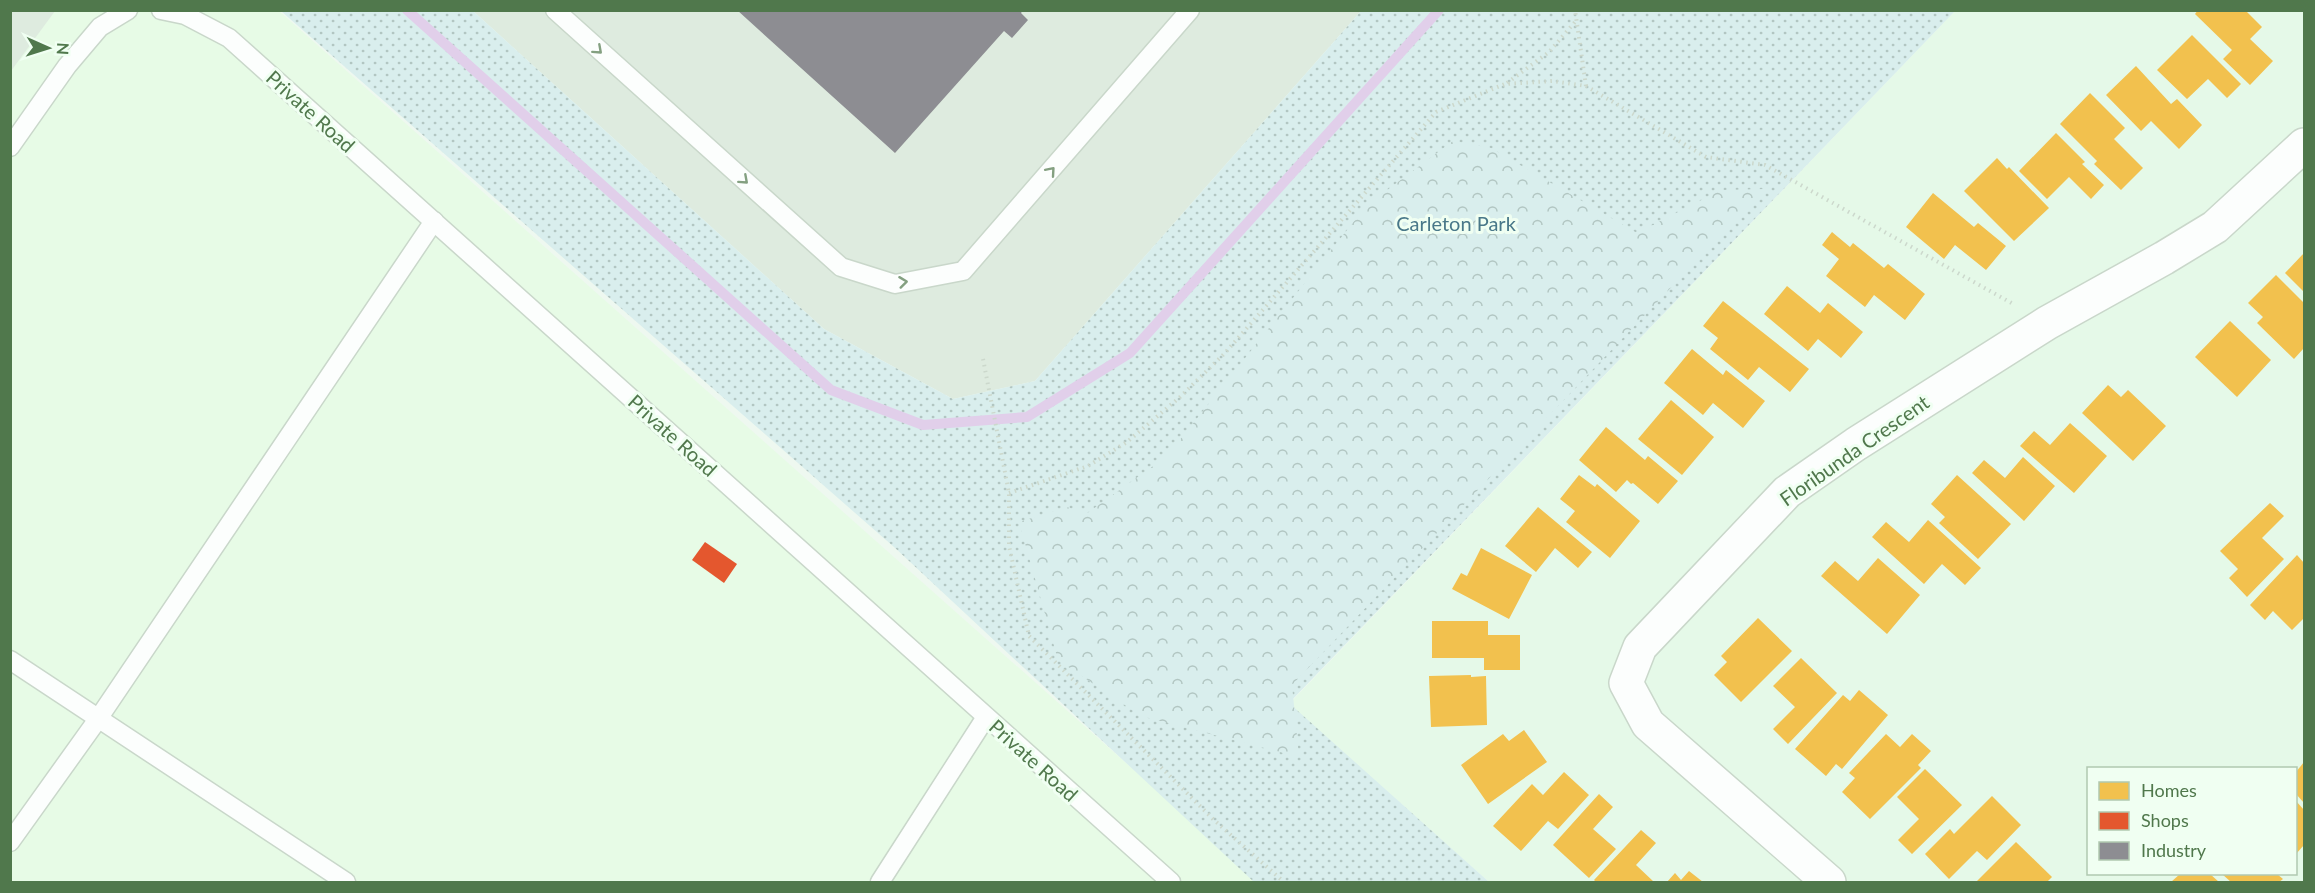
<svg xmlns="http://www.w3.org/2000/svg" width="2315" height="893" font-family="Lato,sans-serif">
<defs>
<pattern id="grass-dots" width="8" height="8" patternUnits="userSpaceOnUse" patternTransform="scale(1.5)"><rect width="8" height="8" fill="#d9eeed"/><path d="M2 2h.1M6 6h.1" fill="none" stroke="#b2c6c2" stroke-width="1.8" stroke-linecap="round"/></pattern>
<pattern id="forest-crowns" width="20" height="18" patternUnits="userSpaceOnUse" patternTransform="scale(1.5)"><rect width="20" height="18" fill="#d9eeed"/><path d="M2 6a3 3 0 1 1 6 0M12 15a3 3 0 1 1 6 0" fill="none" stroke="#b2c6c2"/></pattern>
</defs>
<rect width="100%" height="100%" fill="#eef8f0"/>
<!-- residential -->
<path fill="#e5f9e8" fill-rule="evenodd" d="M1955,11H2304V882H1489L1289,704ZM2088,768H2296V874H2088Z"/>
<!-- commercial -->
<path fill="#e7fbe6" d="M55,10L279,11L1260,882H11L10,71Z"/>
<!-- industrial -->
<g fill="#deebdf">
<path d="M11,10L55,11L11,71L10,11Z"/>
<path d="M473,11H1361L1035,381L953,399L824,329Z"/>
</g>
<!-- grass -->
<path fill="url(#grass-dots)" d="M281,11H473L824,329L953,399L1035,381L1361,11H1955L1289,703L1489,882H1254L894,547Z"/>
<!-- forest -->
<path fill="url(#forest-crowns)" d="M1453,141L1491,148L1637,233L1721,190L1765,189L1292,685L1299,757L1141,716L1058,660L1019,522L1067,507L1086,514L1167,456L1367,205Z"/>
<!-- homes -->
<g fill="#f2c14e">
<path d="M2198,10H2245L2262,27L2250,39L2273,61L2250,85L2223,59L2232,50L2195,14Z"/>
<path d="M2192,35L2241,84L2227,98L2208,79L2187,99L2157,70Z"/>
<path d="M2136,66L2171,104L2177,99L2202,125L2179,149L2151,121L2141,131L2106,95Z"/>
<path d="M2090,93L2125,128L2114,139L2143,168L2121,190L2094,164L2097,161L2060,124Z"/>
<path d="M2056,133L2085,162L2082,164L2104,185L2091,199L2069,177L2047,199L2019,171Z"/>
<path d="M1997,158L2007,169L2009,167L2049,208L2014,241L1964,191Z"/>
<path d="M1933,193L1974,227L1978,223L2006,246L1986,270L1955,245L1944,259L1906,227Z"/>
<path d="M1832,232L1850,247L1853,243L1884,268L1888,264L1925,294L1905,320L1874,295L1865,307L1826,276L1839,259L1822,245Z"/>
<path d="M2304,253V292L2285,273Z"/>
<path d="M2276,275L2304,303V348L2294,359L2257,323L2263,317L2248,303Z"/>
<path d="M1787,286L1820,313L1828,303L1863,332L1841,358L1818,339L1808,351L1764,314Z"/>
<path d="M1723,301L1809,369L1790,392L1759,367L1748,380L1710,349L1718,338L1703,326Z"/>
<path d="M2230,321L2271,360L2237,397L2195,357Z"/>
<path d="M1692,349L1723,375L1726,370L1765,401L1743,428L1713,403L1703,415L1664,383Z"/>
<path d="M2108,385L2121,397L2128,390L2166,426L2133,461L2082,413Z"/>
<path d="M1671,400L1714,437L1682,475L1638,439Z"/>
<path d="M2070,423L2107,456L2074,493L2020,446L2034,431L2050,445Z"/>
<path d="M1606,427L1645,460L1648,456L1678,481L1658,504L1633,483L1631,484L1627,480L1616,492L1579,460Z"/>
<path d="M2023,457L2055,486L2024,521L1972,473L1984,460L2005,478Z"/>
<path d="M1579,475L1595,487L1597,484L1640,521L1610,558L1566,522L1575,511L1560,499Z"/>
<path d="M1957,475L2011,524L1978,559L1939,523L1945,517L1931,504Z"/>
<path d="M2270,503L2284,516L2262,538L2284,559L2247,597L2229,578L2238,569L2220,551Z"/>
<path d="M1538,507L1592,552L1578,568L1555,548L1536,572L1505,546Z"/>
<path d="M1928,520L1981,568L1965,585L1942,564L1924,584L1872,537L1886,522L1909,542Z"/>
<path d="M1481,548L1532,575L1509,619L1452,589L1461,573L1467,576Z"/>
<path d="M2297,555L2304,563V618L2292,630L2273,611L2265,620L2250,605Z"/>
<path d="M1878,558L1920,595L1887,634L1821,576L1835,561L1858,581Z"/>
<path d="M1758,618L1792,651L1741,702L1714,675L1727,662L1721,656Z"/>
<path d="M1432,621H1488V635H1520V670H1484V658H1432Z"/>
<path d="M1801,658L1837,693L1788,744L1773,729L1795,707L1773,686Z"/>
<path d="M1471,675V677L1486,676L1487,725L1431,727L1429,676Z"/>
<path d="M1859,690L1888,715L1842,769L1836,764L1826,776L1795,749L1843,695L1850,701Z"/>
<path d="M1524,730L1547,762L1488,804L1461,765L1503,734L1509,741Z"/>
<path d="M1886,734L1900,747L1912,734L1931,751L1918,765L1921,768L1870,819L1842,792L1855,778L1849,773Z"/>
<path d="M2304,762V803L2296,794V772Z"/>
<path d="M1925,769L1962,805L1912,854L1898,840L1919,819L1897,797Z"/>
<path d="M1564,772L1589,795L1558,829L1548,821L1521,851L1493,826L1532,784L1543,795Z"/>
<path d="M1599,794L1613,807L1593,829L1616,849L1589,878L1553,845Z"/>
<path d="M1992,796L2021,825L1987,860L1977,851L1949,879L1925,854L1950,829L1954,834Z"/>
<path d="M2296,801L2304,810V845L2296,854Z"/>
<path d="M1641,830L1656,843L1636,865L1654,882H1596L1594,880Z"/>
<path d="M2016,842L2052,877L2047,882H1976Z"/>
<path d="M1689,871L1703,882H1667L1675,873L1681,880Z"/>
<path d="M2180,874H2210L2219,882H2171Z"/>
<path d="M2222,874H2277L2283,879L2279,882H2231Z"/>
</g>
<!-- shops -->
<path fill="#e4572e" d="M705,542L737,564L724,583L692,560Z"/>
<!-- industry -->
<path fill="#8d8d92" d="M737,10H1023L1021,13L1028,20L1012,38L1004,31L895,153Z"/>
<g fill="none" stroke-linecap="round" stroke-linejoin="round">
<!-- stream -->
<path stroke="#e1cfea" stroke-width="10" d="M407,10L831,390L923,425L1027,417L1130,353L1439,10"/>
<defs>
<g id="service">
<path d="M161,10L185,15L229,38L1171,882"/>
<path d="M555,10L841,267L895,284L963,271L1190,10"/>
<path d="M10,147L67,66L100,27L128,10"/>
<path d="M10,660L346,882"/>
<path d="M10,842L98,719L434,221"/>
<path d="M880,882L986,717"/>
</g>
<path id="minor" d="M1829,882L1648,724L1626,683L1640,647L1787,492L1856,444L2047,323L2164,258L2215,227L2304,145"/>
</defs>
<!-- service casing -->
<use href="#service" stroke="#c9d7ca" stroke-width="21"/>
<!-- minor casing -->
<use href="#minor" stroke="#c9d7ca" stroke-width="36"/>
<!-- path -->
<g stroke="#ccd8cc" stroke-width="4" stroke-dasharray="1.5 4.5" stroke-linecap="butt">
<path d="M1507,83L1549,52L1575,22"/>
<path d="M1586,86L1706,157L1765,165L2015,305"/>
<path d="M983,359L1009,493V546L1029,636L1214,820L1284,882"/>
<path d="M1009,493L1088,466L1127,442L1180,397L1225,353L1436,112L1505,84L1552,81L1586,86L1575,10"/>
</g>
<!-- service -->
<use href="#service" stroke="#fcfefd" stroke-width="18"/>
<!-- minor -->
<use href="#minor" stroke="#fcfefd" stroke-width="33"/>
</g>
<!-- one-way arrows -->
<defs><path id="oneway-chevron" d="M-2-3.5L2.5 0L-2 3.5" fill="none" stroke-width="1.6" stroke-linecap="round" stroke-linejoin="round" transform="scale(1.5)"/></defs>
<g stroke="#84a081">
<use href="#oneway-chevron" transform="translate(598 50) rotate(42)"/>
<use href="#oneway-chevron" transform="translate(1051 171) rotate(-49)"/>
<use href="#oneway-chevron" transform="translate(744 180) rotate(42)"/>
<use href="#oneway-chevron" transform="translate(903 282) rotate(-7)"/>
</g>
<g text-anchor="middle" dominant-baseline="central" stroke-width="6" stroke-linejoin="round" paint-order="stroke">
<!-- street labels -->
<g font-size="20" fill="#50784c" stroke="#f0fff2">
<text transform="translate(311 111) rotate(42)">Private Road</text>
<text transform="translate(673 435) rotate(42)">Private Road</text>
<text transform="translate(1854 450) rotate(-35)">Floribunda Crescent</text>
<text transform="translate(1034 760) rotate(42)">Private Road</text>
</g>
<!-- park labels -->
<g font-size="20" fill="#497889" stroke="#f0fff2">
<text x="1456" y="223">Carleton Park</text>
</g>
</g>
<!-- border -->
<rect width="2315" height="893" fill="none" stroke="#50784c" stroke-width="24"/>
<!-- legend -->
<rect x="2087" y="767" width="210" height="108" fill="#f0fff2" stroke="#b0c9b0" stroke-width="1.5"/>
<rect x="2099" y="782" width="30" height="18" fill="#f2c14e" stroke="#b0c9b0" stroke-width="1.5"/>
<text x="2141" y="797" font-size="18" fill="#50784c">Homes</text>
<rect x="2099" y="812" width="30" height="18" fill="#e4572e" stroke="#b0c9b0" stroke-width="1.5"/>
<text x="2141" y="827" font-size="18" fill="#50784c">Shops</text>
<rect x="2099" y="842" width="30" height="18" fill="#8d8d92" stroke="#b0c9b0" stroke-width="1.5"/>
<text x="2141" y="857" font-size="18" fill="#50784c">Industry</text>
<!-- north arrow -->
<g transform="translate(48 48) rotate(93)" stroke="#f0fff2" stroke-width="4.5" paint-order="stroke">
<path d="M0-4.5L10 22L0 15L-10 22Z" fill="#50784c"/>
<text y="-9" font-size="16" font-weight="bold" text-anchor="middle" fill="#50784c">N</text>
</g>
</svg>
